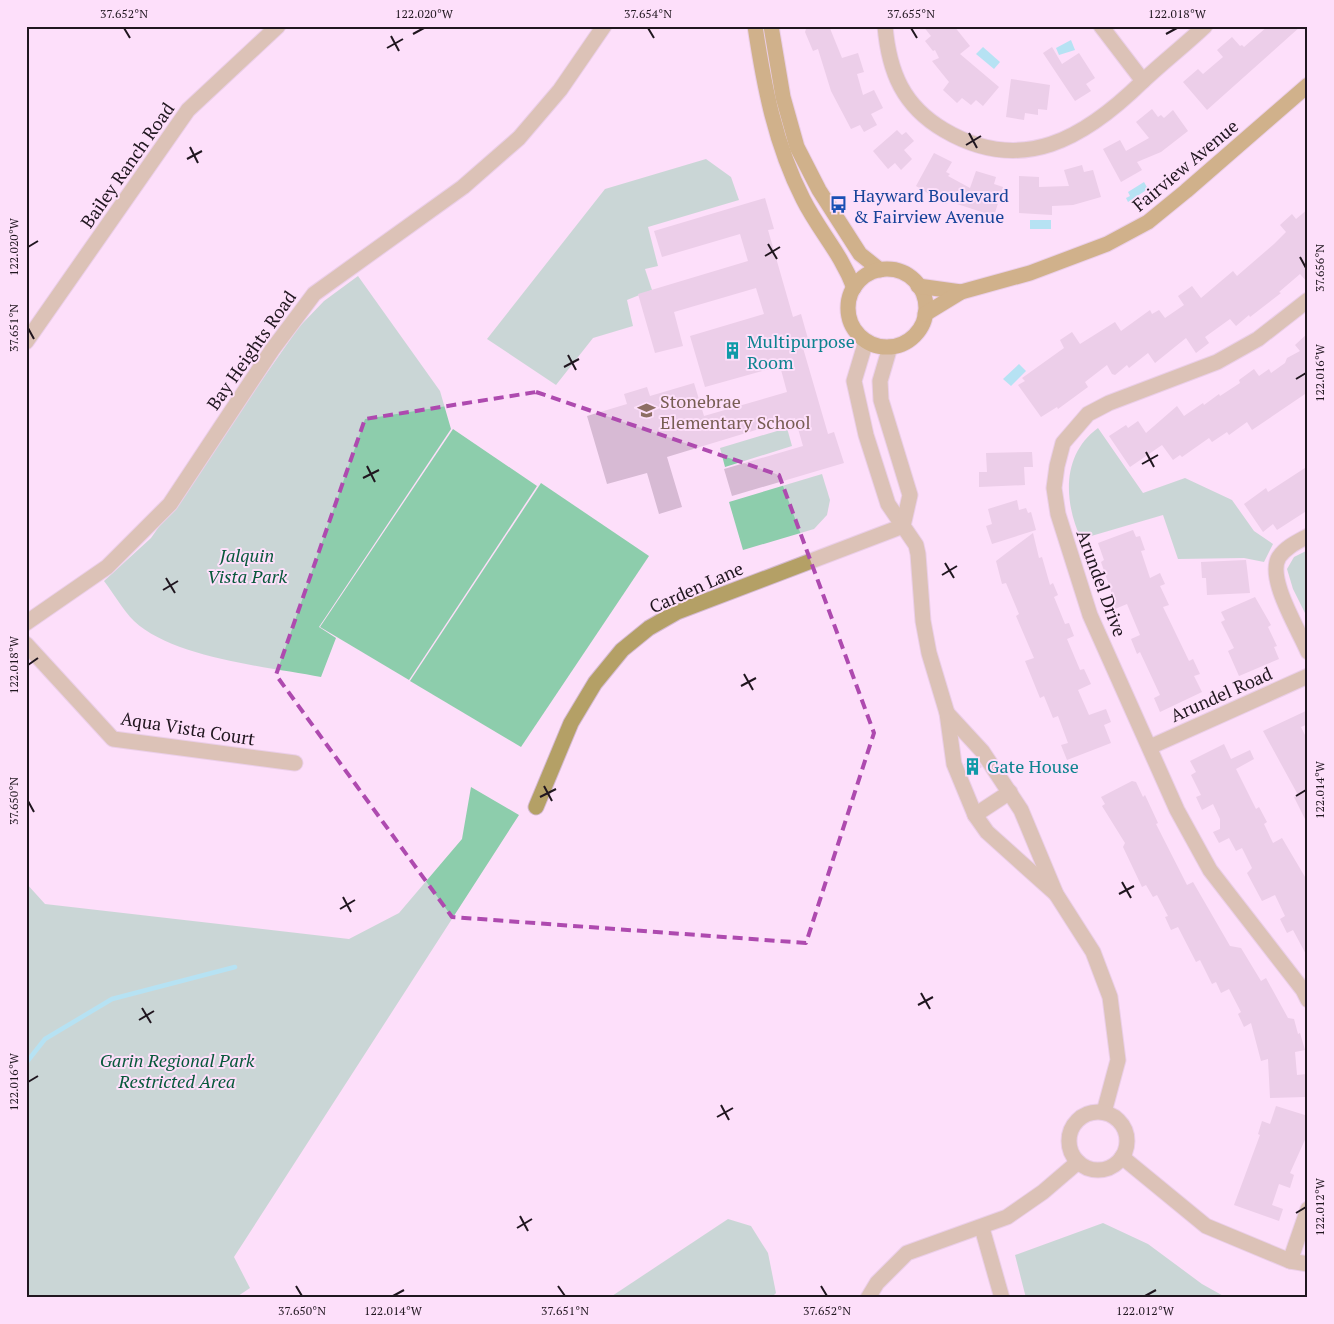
<svg xmlns="http://www.w3.org/2000/svg" width="1334" height="1324" font-family="'PT Serif',serif">
<rect width="100%" height="100%" fill="#fddffa"/>
<!-- green -->
<g fill="#8dcdac">
<path d="M706,159L731,177L739,200L648,227L658,266L645,269L652,290L627,300L633,326L593,338L556,385L487,339L605,189Z"/>
<path d="M358,276L440,391L451,429L319,627L336,638L321,677C269,667 173,658 134,621C123,610 114,594 104,581L151,538L299,327L324,301Z"/>
<path d="M787,428L792,446L725,467L720,448Z"/>
<path d="M1098,428L1143,493L1185,478L1232,500L1254,531L1273,544L1264,562L1244,558L1178,559L1163,515L1081,539C1064,502 1061,455 1098,428Z"/>
<path d="M453,429L537,486L409,680L320,627Z"/>
<path d="M822,474L830,500L827,515L814,529L743,550L729,502Z"/>
<path d="M541,483L649,556L521,747L410,681Z"/>
<path d="M1308,550V619L1293,589L1287,569L1294,557Z"/>
<path d="M471,787L519,815L234,1257L250,1288L235,1298H26V883L45,904L349,939L399,913L462,839Z"/>
<path d="M728,1219L751,1226L768,1253L776,1293L771,1298H609Z"/>
<path d="M1103,1223L1148,1244L1202,1284L1227,1298H1026L1015,1255Z"/>
</g>
<!-- water -->
<g fill="#60e7ec">
<path d="M1071,40L1075,50L1059,55L1056,48Z"/>
<path d="M983,47L1000,62L994,69L976,54Z"/>
<path d="M1144,182L1148,189L1128,202L1126,198L1130,196L1128,192Z"/>
<rect x="1030" y="220" width="21" height="9"/>
<path d="M1019,364L1026,371L1011,386L1003,379Z"/>
</g>
<g fill="none" stroke-linecap="round" stroke-linejoin="round">
<!-- stream -->
<path stroke="#60e7ec" stroke-width="4.5" d="M26,1063L45,1039L112,999L235,967"/>
</g>
<!-- building -->
<g fill="#d7bad4">
<path d="M807,26H829L842,58L858,53L864,72L857,74L863,95L874,90L883,108L871,114L877,125L864,132L860,125L851,129L831,91L818,49L813,51L805,32Z"/>
<path d="M923,26H954L970,46L960,54L999,87L983,106L976,100L971,105L962,98L957,103L943,90L949,82L932,61L939,58L935,50L933,51L925,41L931,36Z"/>
<path d="M1268,26H1301L1207,110L1183,82L1198,69L1203,74L1223,57L1217,50L1232,37L1240,46L1242,45L1244,47Z"/>
<path d="M1052,47L1062,64L1079,53L1095,78L1086,84L1091,91L1075,101L1043,53Z"/>
<path d="M1011,79L1050,85L1047,110L1038,109V115L1025,113L1024,120L1006,117Z"/>
<path d="M1152,109L1158,117L1161,115L1164,118L1173,110L1188,131L1161,152L1137,162L1142,170L1121,182L1103,149L1120,140L1126,151L1149,138L1136,122Z"/>
<path d="M897,130L902,135L906,132L914,141L904,150L912,159L901,170L895,163L888,169L873,151Z"/>
<path d="M934,153L952,162L946,172L950,174L948,176L970,188L976,171L996,177L994,184L1003,187L994,216L948,201L946,204L916,186Z"/>
<path d="M1082,165L1084,172L1093,170L1101,197L1073,205L1052,206V215L1019,213V176L1039,177V187L1069,186L1064,170Z"/>
<path d="M765,198L774,229L768,230L793,317L801,314L810,346L803,348L828,434L834,432L844,463L732,496L724,469L803,446L795,418L667,457L682,507L659,514L647,473L607,484L587,416L627,404L624,394L647,387L650,396L694,383L704,416L787,392L780,366L705,387L690,336L764,314L756,288L674,312L683,346L655,353L638,294L748,261L740,234L662,257L654,231Z"/>
<path d="M1308,209V283L1300,274L1279,292L1281,293L1250,317L1249,315L1236,326L1230,319L1205,337L1209,343L1196,353L1186,338L1155,363L1148,353L1129,368L1127,365L1115,375L1112,374L1107,365L1085,382L1088,387L1058,409L1057,407L1041,417L1018,385L1025,381L1022,378L1064,348L1060,340L1072,332L1080,344L1115,322L1121,331L1150,310L1152,314L1159,310L1165,318L1184,305L1178,296L1192,286L1201,298L1233,271L1237,276L1274,244L1286,232L1280,225L1292,214L1296,219Z"/>
<path d="M1308,333V392L1252,430L1247,422L1229,435L1227,432L1212,442L1209,438L1182,457L1180,455L1173,460L1162,445L1130,467L1109,436L1126,425L1128,428L1138,421L1146,433L1177,406L1184,416L1203,403L1204,405L1219,394L1220,396L1240,383L1239,380L1254,369L1259,376L1269,369L1271,373L1285,363L1287,358L1300,351L1295,345Z"/>
<path d="M1032,452L1033,467H1024L1025,485L979,487V472H987L986,453Z"/>
<path d="M1308,466V510L1277,530L1273,524L1263,532L1244,504L1266,488L1268,492Z"/>
<path d="M1017,500L1019,510L1026,508L1028,513L1031,512L1036,530L992,544L986,526L992,524L988,509Z"/>
<path d="M1133,530L1136,537L1140,536L1145,550L1141,551L1150,578L1160,573L1165,584L1160,586L1169,605L1163,607L1189,661L1193,659L1200,674L1194,676L1202,692L1160,712L1154,698L1160,695L1140,652L1137,654L1131,639L1140,635L1127,604L1115,609L1110,596L1112,594L1101,562L1104,560L1098,543Z"/>
<path d="M1033,533L1039,558L1042,557L1050,585L1053,583L1058,595L1054,597L1065,624L1069,623L1074,636L1067,639L1080,670L1084,669L1091,684L1078,690L1089,715L1106,709L1111,722L1104,725L1111,743L1067,760L1061,745L1068,743L1058,716L1053,718L1044,696L1040,698L1025,661L1034,658L1016,616L1019,614L1006,583L1002,584L996,561Z"/>
<path d="M1246,560L1250,593L1207,595L1206,578H1202L1201,562Z"/>
<path d="M1255,597L1271,625L1268,627L1277,646L1274,647L1279,659L1239,676L1228,651L1234,648L1221,622L1225,620L1221,612Z"/>
<path d="M1308,710V724L1301,727L1308,741V825L1294,797L1298,795L1263,731Z"/>
<path d="M1224,744L1231,759L1250,750L1254,759L1236,769L1256,809L1259,807L1267,822L1264,824L1273,843L1282,838L1308,882V958L1293,930L1287,933L1280,919L1285,916L1275,895L1262,901L1247,873L1252,868L1242,848L1236,851L1229,838L1219,843L1213,832L1220,829V819L1213,804L1202,810L1196,797L1201,795L1191,775L1196,772L1190,761Z"/>
<path d="M976,758L982,767L969,775L964,764Z"/>
<path d="M1132,781L1136,782L1143,797L1145,795L1158,823L1156,824L1187,885L1193,882L1230,946L1241,948L1261,981L1266,978L1288,1018L1294,1019L1298,1034L1300,1033L1305,1050L1295,1052L1297,1075L1307,1074L1305,1097L1270,1098L1268,1059L1261,1061L1251,1023L1244,1027L1238,1014L1241,1012L1229,989L1221,993L1216,982L1212,984L1200,960L1196,962L1178,927L1171,930L1165,917L1168,916L1157,895L1153,897L1146,885L1142,887L1123,847L1125,843L1102,806L1105,804L1101,797Z"/>
<path d="M1276,1106L1308,1116V1133L1290,1173L1294,1175L1290,1188L1279,1184L1272,1205L1283,1209L1279,1221L1234,1205L1260,1135L1258,1134L1262,1121L1270,1124Z"/>
</g>
<g fill="none" stroke-linecap="round" stroke-linejoin="round">
<defs>
<g id="street">
<path d="M885,26C889,72 903,106 944,130C1022,176 1085,138 1143,81C1163,62 1185,45 1205,26"/>
<path d="M1101,26L1143,81"/>
<path d="M1308,300L1258,339L1217,362L1109,403L1088,414L1063,443L1057,466L1054,488L1058,514L1090,615L1177,810L1210,870L1303,990L1308,1000"/>
<path d="M866,341L854,381L866,435L888,504L916,545L918,554L923,621L929,653L947,713L954,764L975,815L987,832L1056,894"/>
<path d="M26,342L188,110L278,26"/>
<path d="M890,347L880,381L881,400L910,495L903,526"/>
<path d="M1308,536C1297,542 1286,547 1279,557C1266,578 1299,630 1308,652"/>
<path d="M26,623L107,567L170,504L272,350L314,294L463,187L519,138L560,90L604,26"/>
<path d="M26,644L113,739L295,763"/>
<path d="M947,713L982,751L1021,810L1056,894L1093,952L1110,997L1118,1060L1104,1112"/>
<path d="M1150,747L1308,676"/>
<path d="M536,807L571,723L595,683L622,650L649,628L677,612L903,526"/>
<path d="M975,815L1010,792"/>
<circle cx="1098" cy="1141" r="29"/>
<path d="M1122,1157L1206,1226L1290,1261L1308,1264"/>
<path d="M982,1228L1002,1298"/>
<path d="M1290,1261L1308,1209"/>
<path d="M868,1298L877,1283L907,1253L1007,1217L1043,1192L1078,1162"/>
</g>
<g id="secondary">
<path d="M755,26C764,86 775,144 803,199C819,231 841,253 854,288"/>
<path d="M771,26L783,97L797,147L819,190L860,254L880,270"/>
<circle cx="887" cy="308" r="39"/>
<path d="M918,286L961,292"/>
<path d="M925,314L961,292L1030,273L1107,244L1148,222L1186,191L1308,85"/>
</g>
</defs>
<!-- street casing -->
<use href="#street" stroke="#d5bbd3" stroke-width="17"/>
<!-- secondary casing -->
<use href="#secondary" stroke="#d5bbd3" stroke-width="17"/>
<!-- street -->
<use href="#street" stroke="#b4a066" stroke-width="15"/>
<!-- secondary -->
<use href="#secondary" stroke="#9a7a05" stroke-width="15"/>
</g>
<!-- marked area -->
<path d="M0 0H1334V1324H0ZM536,392L779,475L874,733L806,943L452,917L276,675L365,419Z" fill="#fddffa" fill-opacity=".55" fill-rule="evenodd"/>
<path fill="none" stroke="#ae4aaf" stroke-width="4" stroke-dasharray="10 6" stroke-linejoin="round" d="M536,392L779,475L874,733L806,943L452,917L276,675L365,419Z"/>
<!-- ticks -->
<path fill="none" stroke="#20161f" stroke-width="2" d="M124,28L130,38M648,28L654,38M911,28L917,38M413,34L424,28M1166,34L1177,28M391,36L399,51M387,48L403,39M969,133L977,148M966,145L981,136M190,147L198,163M187,159L202,151M768,244L777,259M28,247L38,241M765,256L780,247M1300,257L1306,268M28,328L34,339M568,355L576,370M564,367L579,359M1296,379L1306,373M1146,452L1154,467M1142,464L1158,455M367,466L375,482M363,478L379,470M945,563L954,578M942,575L957,566M166,578L175,593M163,590L178,581M28,665L38,658M744,674L753,690M741,686L756,678M544,786L552,801M1296,796L1306,790M540,797L556,789M28,801L34,812M1122,882L1131,898M1119,894L1134,886M343,897L351,912M340,909L355,900M921,993L930,1009M918,1005L933,997M142,1008L151,1023M139,1020L154,1011M28,1082L38,1076M721,1105L729,1120M717,1117L733,1108M1296,1213L1306,1207M520,1216L528,1231M517,1228L532,1219M296,1286L302,1296M558,1286L565,1296M821,1286L827,1296M393,1296L404,1290M1145,1296L1156,1290"/>
<!-- icons -->
<defs>
<symbol id="bus-bare" viewBox="-9 -9 18 18"><path d="M-5-6H5V4H4V6H2V4H-2V6H-4V4H-5ZM-3.5-4V0h7V-4ZM-3.5 1.2v1.5H-2V1.2ZM2 1.2v1.5H3.5V1.2Z" fill="#1a4fb4" stroke="#fddffa" stroke-width="2.5" paint-order="stroke"/></symbol>
<symbol id="building-bare" viewBox="-9 -9 18 18"><path d="M-4-6H4V6H1V3H-1V6H-4ZM-2.5-4.3h1.7v1.8h-1.7ZM.8-4.3h1.7v1.8H.8ZM-2.5-1h1.7V.8h-1.7ZM.8-1h1.7V.8H.8Z" fill="#0f9aa8" stroke="#fddffa" stroke-width="2.5" paint-order="stroke"/></symbol>
<symbol id="school-bare" viewBox="-9 -9 18 18"><path d="M0-5L7-2L0 1L-7-2ZM-4 1L0 2.5L4 1V4Q0 6-4 4Z" fill="#8d6e63" stroke="#fddffa" stroke-width="2.5" paint-order="stroke"/></symbol>
</defs>
<g fill-rule="evenodd">
<use href="#bus-bare" x="826" y="192" width="25" height="25"/>
<use href="#building-bare" x="720" y="338" width="25" height="25"/>
<use href="#school-bare" x="634" y="398" width="25" height="25"/>
<use href="#building-bare" x="960" y="754" width="25" height="25"/>
</g>
<g text-anchor="middle" dominant-baseline="central" stroke-width="4" stroke-linejoin="round" paint-order="stroke">
<!-- street labels -->
<g font-size="18" fill="#20161f" stroke="#fddffa">
<text transform="translate(127 165) rotate(-55)">Bailey Ranch Road</text>
<text transform="translate(1185 165) rotate(-40)">Fairview Avenue</text>
<text transform="translate(251 350) rotate(-55)">Bay Heights Road</text>
<text transform="translate(1102 583) rotate(70)">Arundel Drive</text>
<text transform="translate(696 587) rotate(-24)">Carden Lane</text>
<text transform="translate(1221 694) rotate(-24)">Arundel Road</text>
<text transform="translate(188 728) rotate(9)">Aqua Vista Court</text>
</g>
<!-- transit labels -->
<g font-size="18" fill="#164399" stroke="#fddffa" text-anchor="start">
<text x="853" y="195">Hayward Boulevard<tspan x="853" dy="21">&amp; Fairview Avenue</tspan></text>
</g>
<!-- culture labels -->
<g font-size="18" fill="#0d838f" stroke="#fddffa" text-anchor="start">
<text x="747" y="341">Multipurpose<tspan x="747" dy="21">Room</tspan></text>
<text x="987" y="766">Gate House</text>
</g>
<!-- education labels -->
<g font-size="18" fill="#785e54" stroke="#fddffa" text-anchor="start">
<text x="660" y="401">Stonebrae<tspan x="660" dy="21">Elementary School</tspan></text>
</g>
<!-- park labels -->
<g font-size="18" font-style="italic" fill="#08593b" stroke="#fddffa">
<text x="247" y="555">Jalquin<tspan x="247" dy="21">Vista Park</tspan></text>
<text x="177" y="1060">Garin Regional Park<tspan x="177" dy="21">Restricted Area</tspan></text>
</g>
</g>
<!-- border -->
<rect width="1334" height="1324" fill="none" stroke="#fddffa" stroke-width="55"/>
<rect x="28" y="28" width="1278" height="1268" fill="none" stroke="#20161f" stroke-width="2"/>
<g font-size="12" text-anchor="middle" fill="#20161f">
<text x="124" y="18">37.652°N</text>
<text x="424" y="18">122.020°W</text>
<text x="648" y="18">37.654°N</text>
<text x="911" y="18">37.655°N</text>
<text x="1177" y="18">122.018°W</text>
<text transform="translate(14 247) rotate(-90)" y="4">122.020°W</text>
<text transform="translate(1320 268) rotate(-90)" y="4">37.656°N</text>
<text transform="translate(14 328) rotate(-90)" y="4">37.651°N</text>
<text transform="translate(1320 373) rotate(-90)" y="4">122.016°W</text>
<text transform="translate(14 665) rotate(-90)" y="4">122.018°W</text>
<text transform="translate(1320 790) rotate(-90)" y="4">122.014°W</text>
<text transform="translate(14 801) rotate(-90)" y="4">37.650°N</text>
<text transform="translate(14 1082) rotate(-90)" y="4">122.016°W</text>
<text transform="translate(1320 1207) rotate(-90)" y="4">122.012°W</text>
<text x="302" y="1315">37.650°N</text>
<text x="393" y="1315">122.014°W</text>
<text x="565" y="1315">37.651°N</text>
<text x="827" y="1315">37.652°N</text>
<text x="1145" y="1315">122.012°W</text>
</g>
</svg>
